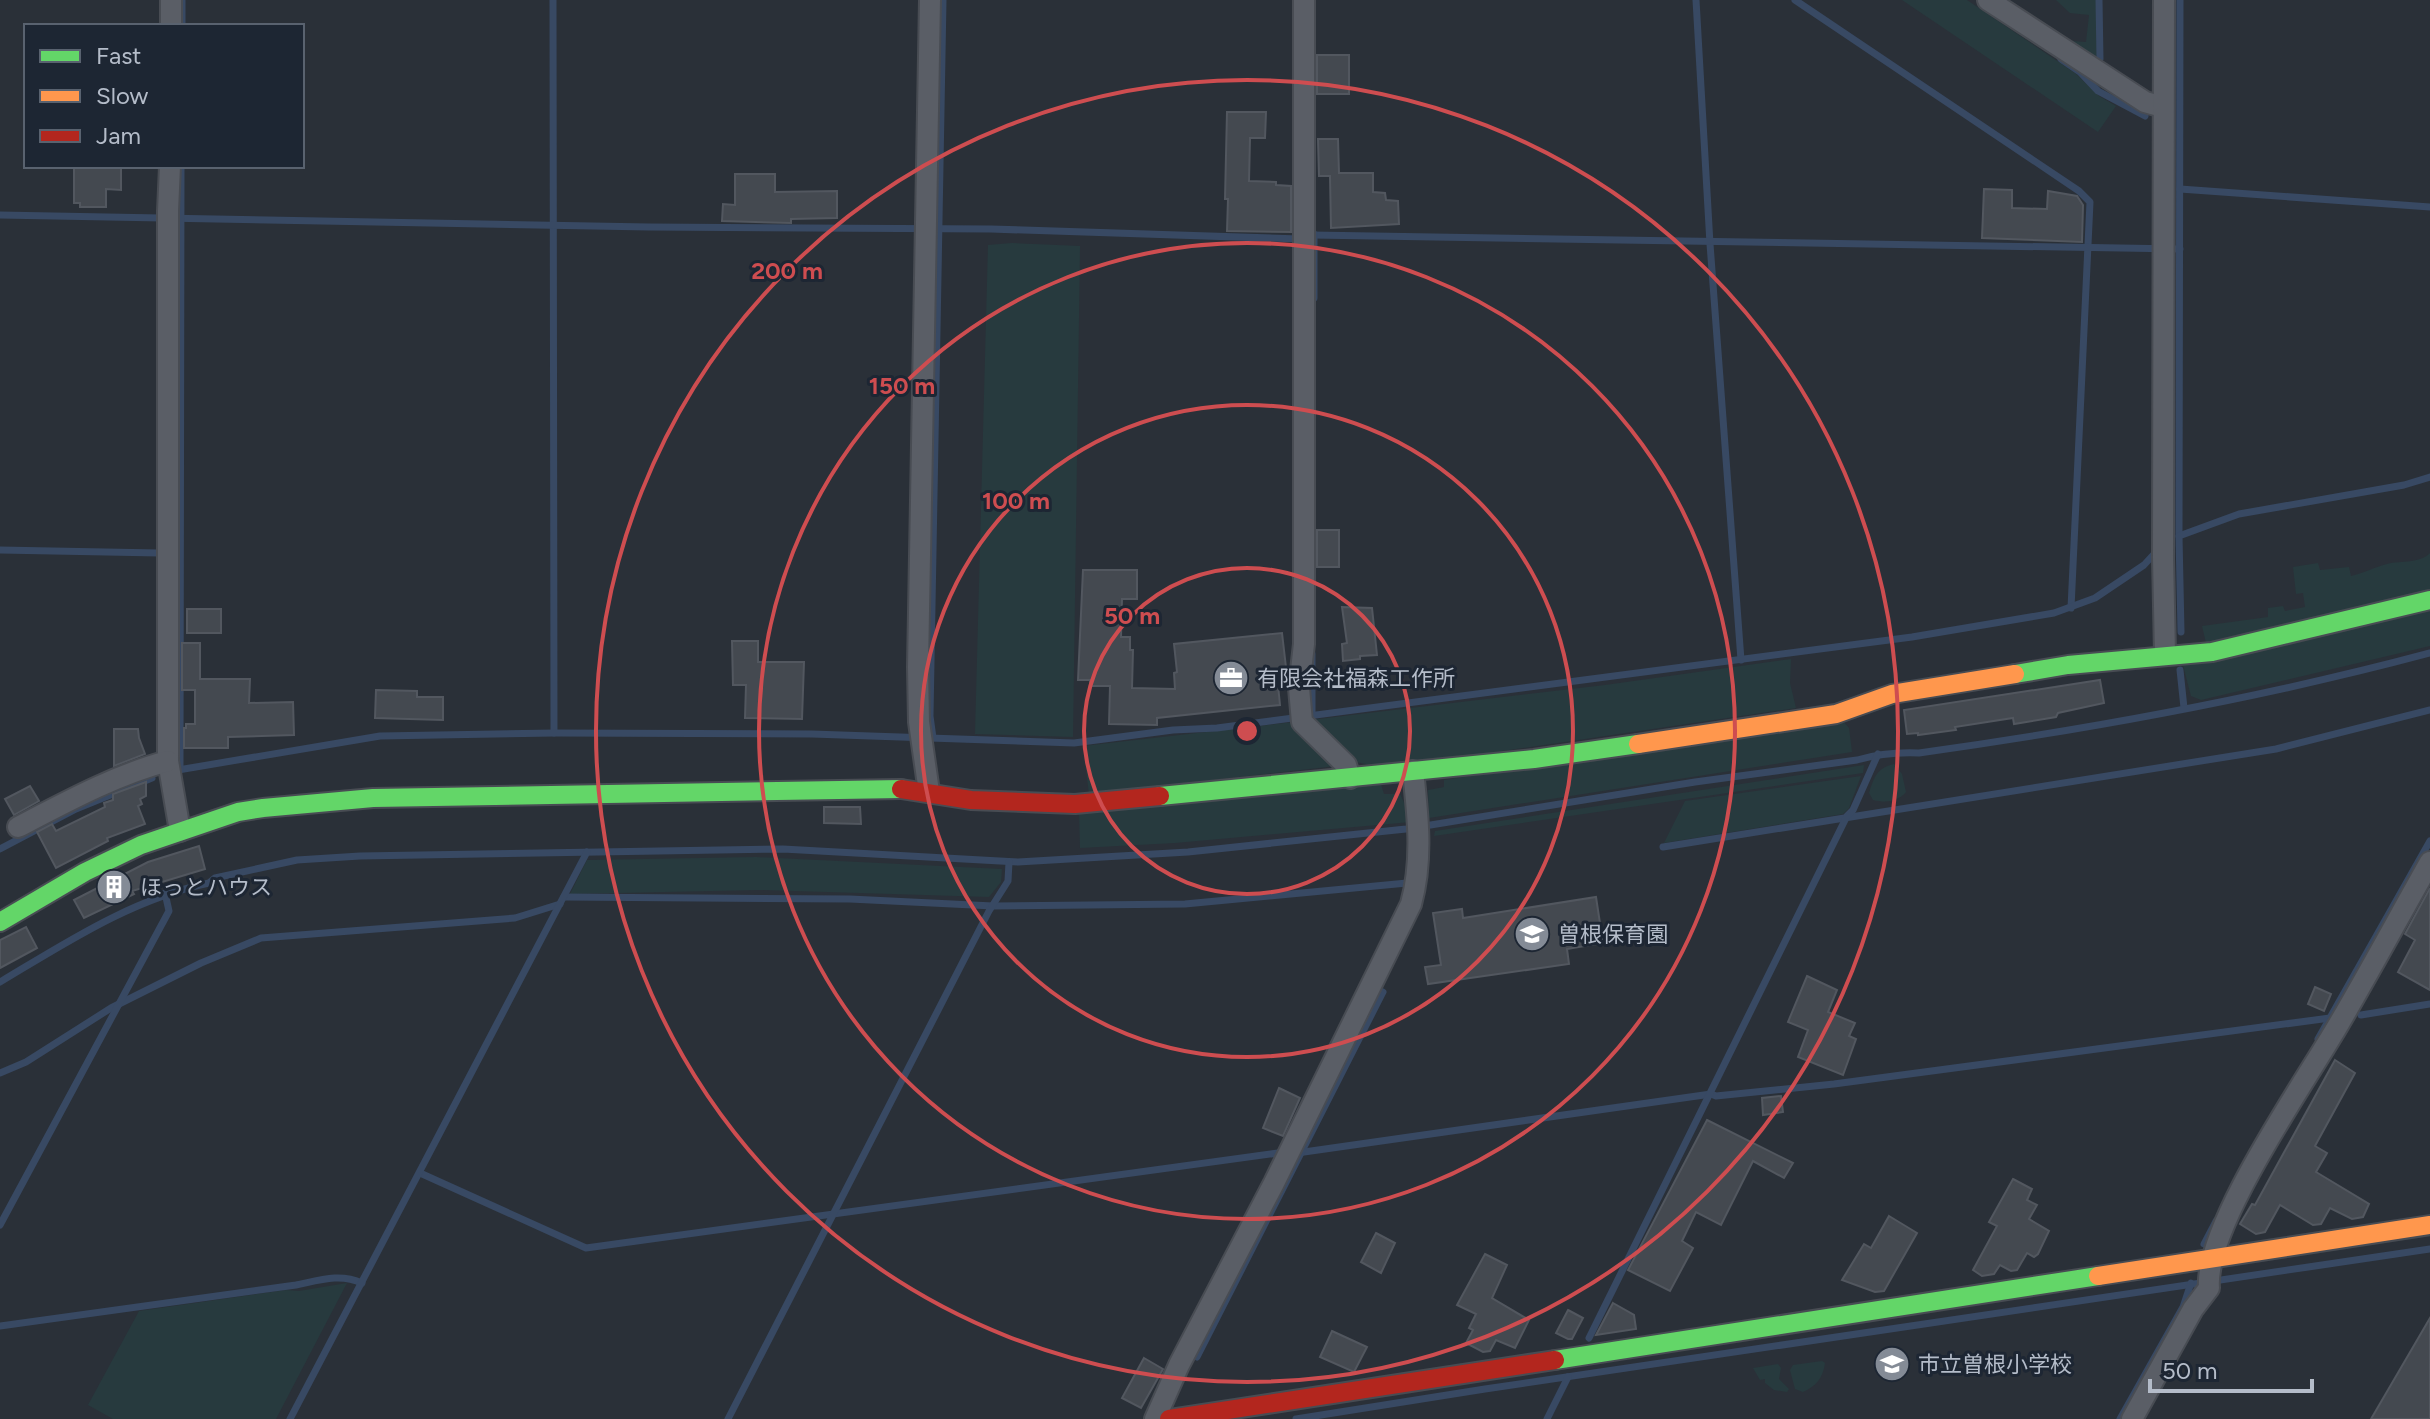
<svg xmlns="http://www.w3.org/2000/svg" width="2430" height="1419" font-family="Figtree,'Noto Sans JP',sans-serif">
<rect width="100%" height="100%" fill="#2a3038"/>
<!-- green -->
<g fill="#273a3e">
<path d="M1902,0H1967L2075,73L2099,96L2116,106L2098,132Z"/>
<path d="M2056,0H2096L2097,55L2094,60L2056,33L2071,41L2086,42L2089,15L2070,13Z"/>
<path d="M1012,243L1080,246L1073,737L975,734L988,245Z"/>
<path d="M2430,553V591L2206,643L2202,626L2268,617V608L2283,606L2285,611L2305,607L2303,593L2296,594L2293,567L2318,563L2320,570L2349,567L2351,576C2364,573 2375,567 2387,564C2402,560 2419,564 2430,553Z"/>
<path d="M2430,609V646L2201,700L2191,696L2183,665Z"/>
<path d="M1791,659L1790,683L1796,708L1387,768L1350,761L1310,720L1605,685Z"/>
<path d="M1294,722L1336,766L1089,794L1083,746Z"/>
<path d="M1844,722L1849,728L1852,752L1429,818L1428,790L1444,787V780Z"/>
<path d="M1894,764L1902,774L1906,792C1897,802 1886,803 1873,800L1869,793C1874,777 1877,768 1894,764Z"/>
<path d="M1864,765L1863,773L1434,836L1435,831Z"/>
<path d="M1861,776L1849,808L1843,814L1664,843L1685,801Z"/>
<path d="M1381,784L1384,794H1400L1409,813L1411,822L1175,843L1080,848L1079,811Z"/>
<path d="M756,857L1002,869L1001,882L989,897L760,890L570,894L587,860Z"/>
<path d="M347,1283L276,1419H113L88,1405L139,1311L286,1290L299,1291Z"/>
<path d="M1822,1361L1825,1363C1823,1378 1816,1386 1803,1392L1795,1389L1790,1370L1793,1365Z"/>
<path d="M1778,1364L1781,1368L1779,1379L1789,1389L1787,1392L1774,1390L1765,1383V1379L1760,1380L1753,1368Z"/>
</g>
<g fill="none" stroke-linecap="round" stroke-linejoin="round">
<!-- stream -->
<g stroke="#384963" stroke-width="7">
<path d="M553,0L554,733"/>
<path d="M1696,0L1710,244L1741,660"/>
<path d="M1795,0L2079,191L2090,202L2071,608"/>
<path d="M182,26V0"/>
<path d="M2061,59L2080,72L2098,91L2145,116"/>
<path d="M2095,67L2100,59L2099,0"/>
<path d="M2180,189L2430,207"/>
<path d="M0,215L649,227L991,229L1299,239"/>
<path d="M1312,235L2180,249"/>
<path d="M1314,298V234"/>
<path d="M2179,536L2180,0"/>
<path d="M0,550L159,553"/>
<path d="M2181,632L2179,536L2239,514L2404,485L2430,477"/>
<path d="M2180,670L2184,708"/>
<path d="M1312,716V654"/>
<path d="M933,738L930,716L943,0"/>
<path d="M178,770L380,736L554,733L812,734L1074,743L1173,730L1217,728L1912,637L2054,613L2095,598L2144,565L2155,553"/>
<path d="M180,770L181,166"/>
<path d="M1663,847L2276,749L2430,710"/>
<path d="M0,849L76,809L152,778"/>
<path d="M564,897L850,899L993,906L1185,904L1407,883"/>
<path d="M0,982C67,942 132,899 209,883L215,878L297,860L360,856L783,849L1018,862L1188,852L1406,829L1695,782L1857,760C1878,754 1897,752 1919,753C2091,729 2262,698 2430,653"/>
<path d="M2361,1015L2430,1004"/>
<path d="M2318,1039L2430,841"/>
<path d="M0,1073L26,1062L111,1008L201,963L261,938L515,918L560,904"/>
<path d="M1297,1153L1711,1094L1716,1096L1834,1084L2330,1018"/>
<path d="M420,1173L586,1248L1278,1153"/>
<path d="M0,1225L169,911L165,893"/>
<path d="M2204,1244L2216,1221"/>
<path d="M0,1326L296,1285C320,1280 340,1273 362,1283"/>
<path d="M1589,1338L1847,816L1853,810L1878,754"/>
<path d="M1197,1357L1383,992"/>
<path d="M290,1419L587,852"/>
<path d="M728,1419L989,911L1008,881L1009,862"/>
<path d="M1296,1419L1485,1389L2430,1249"/>
<path d="M1547,1419L1568,1377"/>
<path d="M2120,1419L2183,1307L2191,1283"/>
</g>
</g>
<!-- building -->
<g fill="#444950" stroke="#52575f" stroke-width="2">
<rect x="1317" y="55" width="32" height="39"/>
<path d="M1227,112H1266L1265,138H1250L1249,181L1276,182V185L1291,186V232L1227,231L1228,199H1225Z"/>
<path d="M1318,139H1338L1339,173H1373V192L1385,193L1386,200L1398,201L1399,224L1331,228L1330,176H1319Z"/>
<path d="M74,166H121V190L106,189V207H80V203H74Z"/>
<path d="M735,174H775V192L837,191V218L791,219V223L722,221L723,204L735,205Z"/>
<path d="M1984,189L2012,190V208L2047,209L2048,191L2077,196L2083,205L2082,242L1982,238Z"/>
<rect x="1317" y="530" width="22" height="37"/>
<path d="M1083,570H1137V599H1122L1121,637H1130V650H1133L1132,688L1175,689L1174,673L1177,672L1174,644L1282,633L1287,676L1286,684L1278,685L1280,705L1157,718V725L1109,724L1110,686H1090V680H1078Z"/>
<path d="M1342,607L1372,608L1377,655L1360,656V659L1343,661L1342,644L1347,643Z"/>
<rect x="187" y="609" width="34" height="24"/>
<path d="M732,641H758V662H804L802,719L745,718L746,685H733Z"/>
<path d="M182,643H200V679H250L249,703L293,702L294,735L228,737V748H184V728H186V724H195V690H182Z"/>
<path d="M2100,680L2104,703L2058,713L2056,717L2014,724L2013,718L1955,727L1956,730L1918,735V733L1907,734L1904,710Z"/>
<path d="M376,690L417,691V697H443V720L375,718Z"/>
<path d="M114,729H138L139,738L145,754L114,766Z"/>
<path d="M146,782V796L140,799L142,804L138,806L145,824L107,838L108,841L56,868L37,832L52,824L56,831L105,807L104,803L113,800V794Z"/>
<path d="M30,786L39,801L14,815L5,799Z"/>
<path d="M824,807H860L861,824L824,823Z"/>
<path d="M199,846L205,869L132,891L134,894L84,918L74,900L148,862Z"/>
<path d="M2430,888V990L2398,972L2415,940L2405,934Z"/>
<path d="M1596,897L1603,943L1567,949L1569,964L1428,984L1425,967L1441,965L1433,913L1462,909L1463,918Z"/>
<path d="M26,927L37,948L0,968V940Z"/>
<path d="M1807,976L1837,990L1828,1012L1855,1023L1849,1036L1856,1039L1843,1075L1798,1057L1808,1030L1788,1022Z"/>
<path d="M2315,987L2331,994L2324,1011L2308,1004Z"/>
<path d="M2335,1060L2355,1073L2315,1146L2327,1153L2316,1172L2369,1204L2363,1217L2352,1219L2330,1208L2321,1224L2313,1225L2280,1205L2265,1232L2256,1234L2240,1224L2252,1204L2255,1205Z"/>
<path d="M1279,1088L1300,1098L1283,1136L1263,1128Z"/>
<path d="M1781,1096L1783,1112L1763,1115L1762,1098Z"/>
<path d="M1707,1120L1793,1163L1784,1178L1753,1161L1721,1225L1696,1212L1682,1241L1693,1248L1670,1291L1628,1270Z"/>
<path d="M2013,1179L2032,1189L2027,1200L2037,1205L2029,1219L2049,1231L2038,1254L2034,1257L2027,1253L2017,1270L2011,1271L2000,1265L1994,1274L1982,1276L1973,1270L1997,1226L1989,1222Z"/>
<path d="M1889,1216L1917,1233L1884,1291L1875,1292L1842,1280L1864,1244L1871,1248Z"/>
<path d="M1376,1233L1395,1243L1381,1273L1361,1262Z"/>
<path d="M1485,1254L1507,1265L1492,1298L1529,1320L1515,1348L1496,1340L1490,1351L1483,1352L1466,1343L1473,1330L1469,1328L1476,1314L1457,1305Z"/>
<path d="M1613,1303L1634,1315L1636,1329L1596,1335Z"/>
<path d="M1568,1310L1583,1318L1572,1339H1568L1556,1333Z"/>
<path d="M2430,1318V1419H2371Z"/>
<path d="M1332,1331L1367,1347L1354,1372L1320,1357Z"/>
<path d="M1144,1358L1163,1369L1141,1408L1122,1398Z"/>
</g>
<g fill="none" stroke-linecap="round" stroke-linejoin="round">
<defs>
<g id="street">
<path d="M1304,0V644L1299,688L1302,722L1346,765L1350,778"/>
<path d="M1988,0L2145,102L2163,107"/>
<path d="M2164,0L2163,557L2165,655"/>
<path d="M171,26V0"/>
<path d="M170,166L168,211V761L180,831"/>
<path d="M929,792L919,722L918,667L930,0"/>
<path d="M18,827C66,802 115,775 168,761"/>
<path d="M1155,1419L1179,1365L1274,1183L1411,904C1423,860 1418,816 1413,771"/>
<path d="M2132,1419L2193,1309L2209,1288C2204,1226 2306,1081 2340,1022C2371,969 2400,915 2430,862"/>
</g>
<g id="fast">
<path d="M2015,674L2068,665L2212,652L2430,600"/>
<path d="M1160,796L1534,759L1638,744"/>
<path d="M0,922L85,872L141,845L238,812L263,808L373,798L901,789"/>
<path d="M1555,1360L2098,1276"/>
</g>
<g id="slow">
<path d="M1638,744L1836,714L1892,694L2015,674"/>
<path d="M2098,1276L2430,1225"/>
</g>
<g id="jam">
<path d="M901,789L971,800L1075,804L1160,796"/>
<path d="M1169,1419L1555,1360"/>
</g>
</defs>
<!-- street casing -->
<use href="#street" stroke="#484c53" stroke-width="24"/>
<!-- fast casing -->
<use href="#fast" stroke="#484c53" stroke-width="22"/>
<!-- slow casing -->
<use href="#slow" stroke="#484c53" stroke-width="22"/>
<!-- jam casing -->
<use href="#jam" stroke="#484c53" stroke-width="22"/>
<!-- street -->
<use href="#street" stroke="#5a5e66" stroke-width="20"/>
<!-- fast -->
<use href="#fast" stroke="#63d668" stroke-width="18"/>
<!-- slow -->
<use href="#slow" stroke="#ff974d" stroke-width="18"/>
<!-- jam -->
<use href="#jam" stroke="#b3261e" stroke-width="18"/>
</g>
<!-- distance rings -->
<g fill="none" stroke="#ce4d50" stroke-width="4">
<circle cx="1247" cy="731" r="163"/>
<circle cx="1247" cy="731" r="326"/>
<circle cx="1247" cy="731" r="488"/>
<circle cx="1247" cy="731" r="651"/>
</g>
<!-- icons -->
<defs>
<symbol id="office-disc" viewBox="-11 -11 22 22"><circle r="9.5" fill="#848b96" stroke="#1d2633"/><path d="M-6-3h4V-5.5h4V-3h4V5H-6ZM-1-4.5V-3h2v-1.5ZM-6 0V1H6V0Z" fill="#fff"/></symbol>
<symbol id="building-disc" viewBox="-11 -11 22 22"><circle r="9.5" fill="#848b96" stroke="#1d2633"/><path d="M-4-6H4V6H1V3H-1V6H-4ZM-2.5-4.3h1.7v1.8h-1.7ZM.8-4.3h1.7v1.8H.8ZM-2.5-1h1.7V.8h-1.7ZM.8-1h1.7V.8H.8Z" fill="#fff"/></symbol>
<symbol id="school-disc" viewBox="-11 -11 22 22"><circle r="9.5" fill="#848b96" stroke="#1d2633"/><path d="M0-5L7-2L0 1L-7-2ZM-4 1L0 2.5L4 1V4Q0 6-4 4Z" fill="#fff"/></symbol>
</defs>
<g fill-rule="evenodd">
<use href="#office-disc" x="1211" y="658" width="40" height="40"/>
<use href="#building-disc" x="94" y="867" width="40" height="40"/>
<use href="#school-disc" x="1512" y="914" width="40" height="40"/>
<use href="#school-disc" x="1872" y="1344" width="40" height="40"/>
</g>
<g text-anchor="middle" dominant-baseline="central" stroke-width="6" stroke-linejoin="round" paint-order="stroke">
<!-- poi labels -->
<g font-size="22" fill="#b4bcc9" stroke="#1d2633" text-anchor="start">
<text x="1257" y="678">有限会社福森工作所</text>
<text x="140" y="887">ほっとハウス</text>
<text x="1558" y="934">曽根保育園</text>
<text x="1918" y="1364">市立曽根小学校</text>
</g>
</g>
<circle cx="1247" cy="731" r="12" fill="#ce4d50" stroke="#1d2633" stroke-width="4"/>
<g font-size="24" text-anchor="middle" font-weight="bold" fill="#ce4d50" stroke="#1d2633" stroke-width="6" stroke-linejoin="round" paint-order="stroke">
<text x="787" y="279">200 m</text>
<text x="902" y="394">150 m</text>
<text x="1016" y="509">100 m</text>
<text x="1132" y="624">50 m</text>
</g>
<!-- legend -->
<rect x="24" y="24" width="280" height="144" fill="#1d2633" stroke="#59626f" stroke-width="2"/>
<rect x="40" y="50" width="40" height="12" fill="#63d668" stroke="#59626f" stroke-width="2"/>
<text x="96" y="64" font-size="24" fill="#b4bcc9">Fast</text>
<rect x="40" y="90" width="40" height="12" fill="#ff974d" stroke="#59626f" stroke-width="2"/>
<text x="96" y="104" font-size="24" fill="#b4bcc9">Slow</text>
<rect x="40" y="130" width="40" height="12" fill="#b3261e" stroke="#59626f" stroke-width="2"/>
<text x="96" y="144" font-size="24" fill="#b4bcc9">Jam</text>
<!-- scale -->
<path d="M2150 1379v12h162v-12" fill="none" stroke="#b4bcc9" stroke-width="4"/>
<text x="2162" y="1379" font-size="24" fill="#b4bcc9" stroke="#1d2633" stroke-width="6" paint-order="stroke">50 m</text>
</svg>
